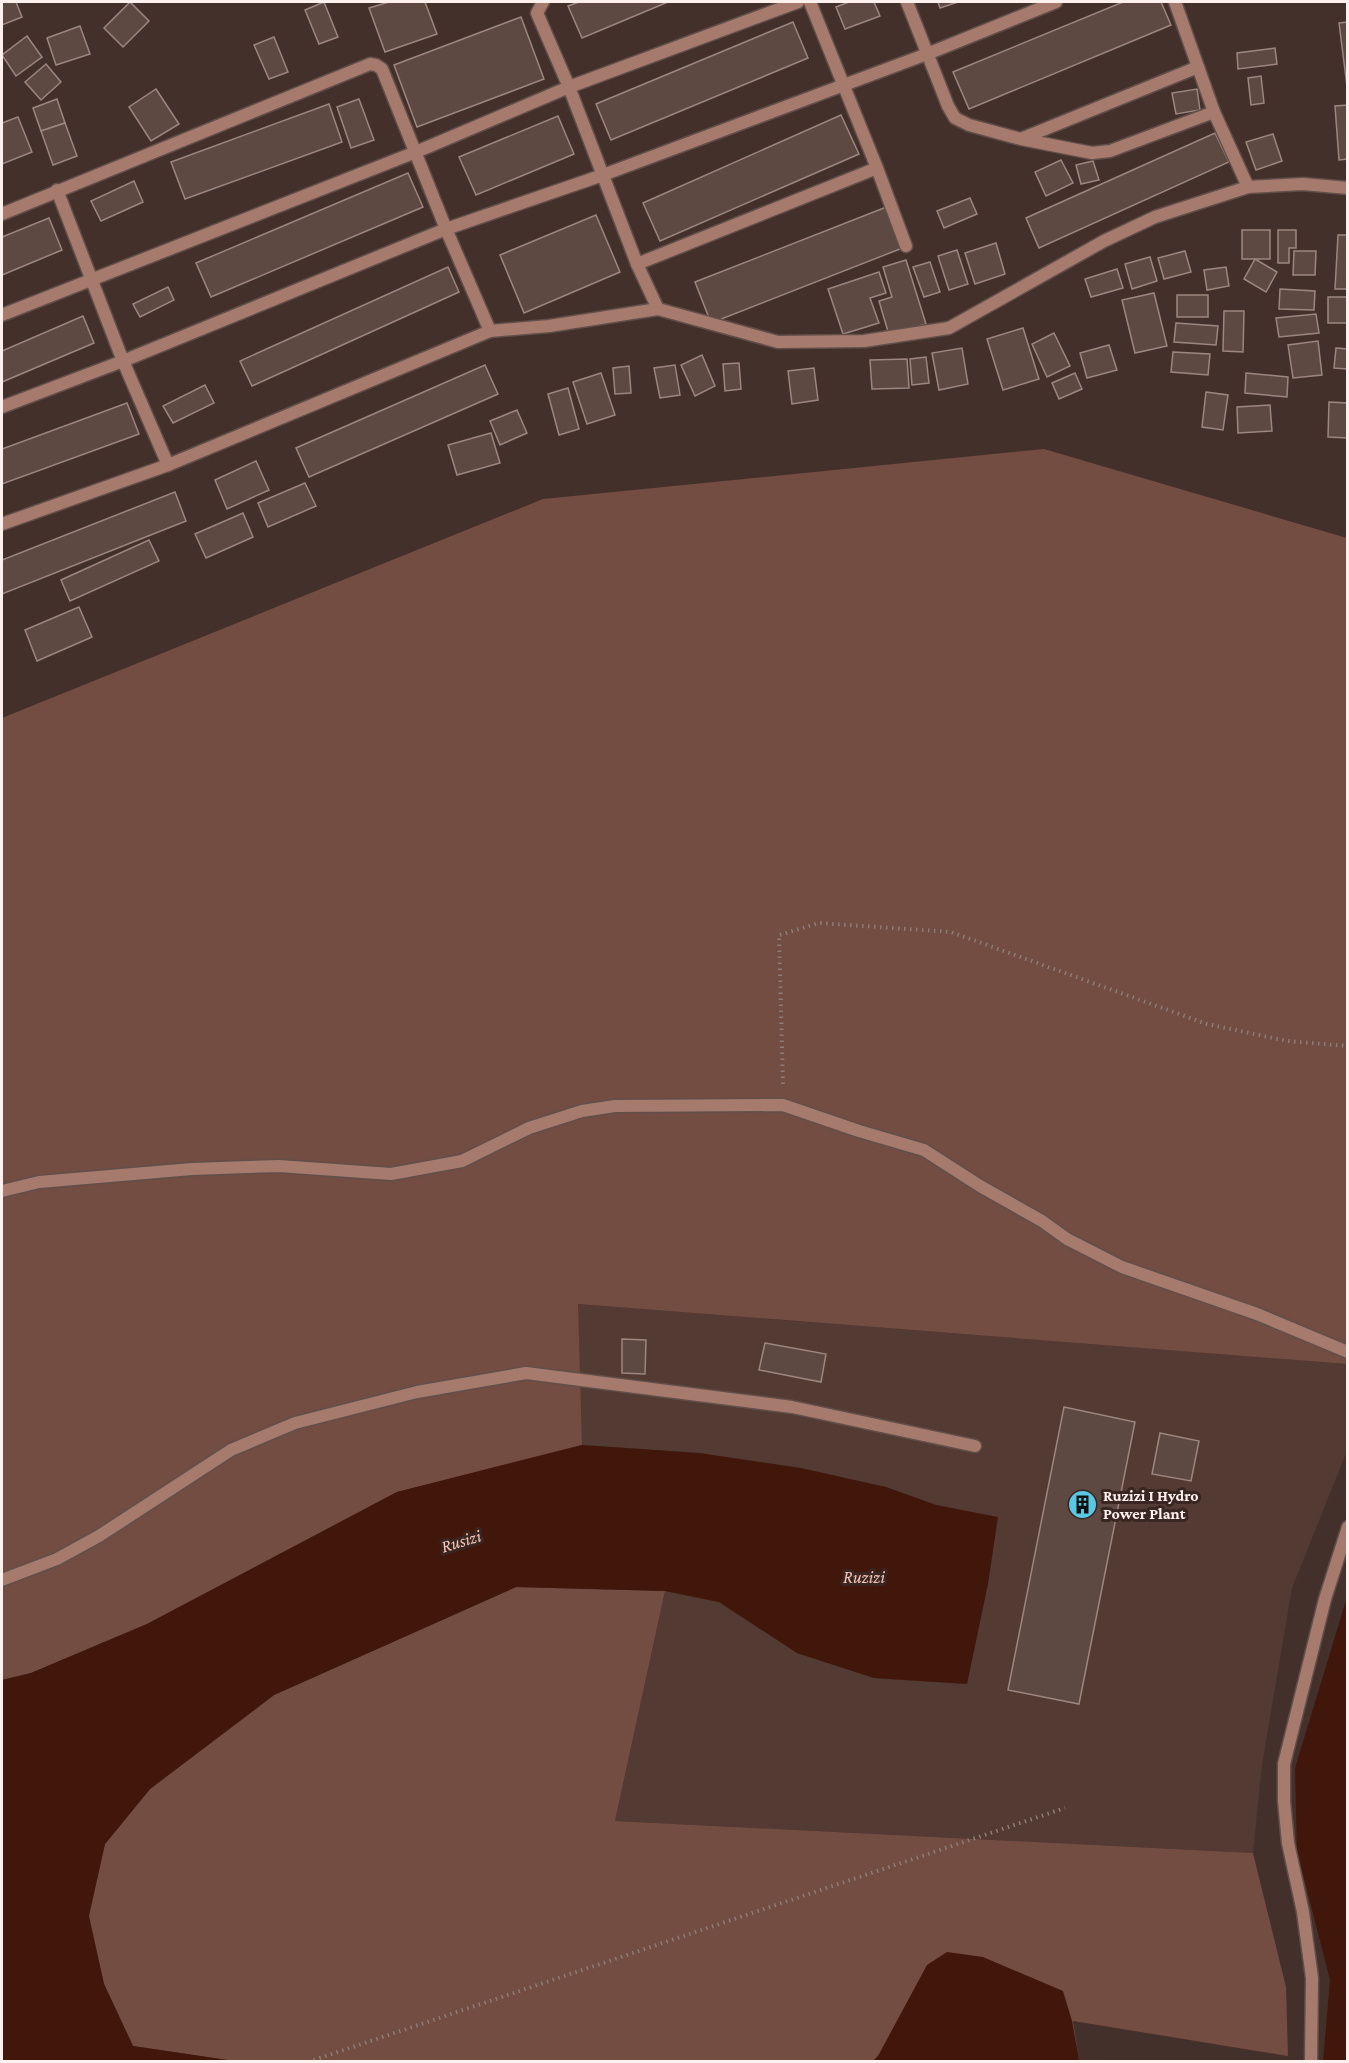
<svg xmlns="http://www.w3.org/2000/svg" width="1349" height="2063" font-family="'Crimson Pro',serif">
<rect width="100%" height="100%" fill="#44302b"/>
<!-- built -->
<path fill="#533a32" d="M577,1304L1347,1364V1451L1292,1588L1262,1765L1253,1853L615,1821L665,1591L719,1602L797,1653L874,1678L967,1684L998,1518L936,1505L886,1487L699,1453L582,1445Z"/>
<!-- green -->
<g fill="#734c42">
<path d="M1044,449L1347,538V1364L578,1304L582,1445L397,1492L147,1624L31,1673L2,1680V718L543,499Z"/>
<path d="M516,1587L665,1591L615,1821L1253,1853L1286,1987L1288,2056L1073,2021L1079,2061L1072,2021L878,2056L873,2061H234L133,2046L104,1984L88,1916L105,1844L150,1789L274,1695Z"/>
</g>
<!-- water -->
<g fill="#42170b">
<path d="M582,1445L699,1453L801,1468L886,1487L936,1505L998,1517L988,1584L967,1684L874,1678L797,1653L719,1602L665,1591L516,1587L274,1695L150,1789L105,1844L89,1916L104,1984L133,2046L234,2061H2V1680L31,1673L147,1624L397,1492Z"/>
<path d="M1347,1597V2061H1323L1330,1980L1297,1851L1295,1768Z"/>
<path d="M947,1952L983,1957L1063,1991L1072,2021L1079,2061H873L878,2056L927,1965Z"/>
</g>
<!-- building -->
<g fill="#5d4842" stroke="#9d867f" stroke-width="1.5">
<path d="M2,2H16L22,17L2,25Z"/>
<path d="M130,2L149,21L123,47L104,28Z"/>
<path d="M324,2L338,37L319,44L305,10Z"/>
<path d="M389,2H425L437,34L385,52L369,8Z"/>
<path d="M579,2H668L582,38L568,6Z"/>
<path d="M849,2H874L880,16L845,29L836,7Z"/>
<path d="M938,2H958L940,8Z"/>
<path d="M1123,2H1161L1171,25L969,109L953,72Z"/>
<path d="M521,17L544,79L417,127L394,65Z"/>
<path d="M793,22L808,58L611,140L596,104Z"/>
<path d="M1348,22V94L1339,23Z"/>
<path d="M80,26L90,54L56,65L47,38Z"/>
<path d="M27,36L42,57L16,76L2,55Z"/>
<path d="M274,37L288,72L269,79L254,45Z"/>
<path d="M1275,48L1277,64L1238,69L1237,53Z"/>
<path d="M46,64L61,82L41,100L25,82Z"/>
<path d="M1261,76L1264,103L1251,105L1248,78Z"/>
<path d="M156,89L179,124L151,141L129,107Z"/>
<path d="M1197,89L1200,110L1176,114L1172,93Z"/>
<path d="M57,99L65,123L41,131L33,108Z"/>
<path d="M359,99L374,140L351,148L337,107Z"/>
<path d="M329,104L342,142L185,199L171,162Z"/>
<path d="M1348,105V159L1339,160L1335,106Z"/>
<path d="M841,115L859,154L660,241L643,203Z"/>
<path d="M558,116L574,154L476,195L459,157Z"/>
<path d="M18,117L32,152L2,164V123Z"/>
<path d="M65,123L77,156L53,165L41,131Z"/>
<path d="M1215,133L1229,162L1039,248L1026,218Z"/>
<path d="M1273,134L1282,161L1256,170L1246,142Z"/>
<path d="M1061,160L1073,183L1046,196L1035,172Z"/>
<path d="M1093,161L1099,180L1081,184L1076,165Z"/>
<path d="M408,173L423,207L211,297L196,263Z"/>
<path d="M134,181L143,202L101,221L91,201Z"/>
<path d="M970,198L977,214L944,228L937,211Z"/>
<path d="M889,206L905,247L711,323L695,282Z"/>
<path d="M596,215L620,272L524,313L500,255Z"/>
<path d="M49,218L62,250L2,275V237Z"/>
<rect x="1242" y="230" width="28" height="29"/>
<path d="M1278,230H1296V248H1289V263H1278Z"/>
<path d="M1338,235H1348V289H1335Z"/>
<path d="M996,243L1005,274L975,284L965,253Z"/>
<path d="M957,250L968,284L949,290L938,256Z"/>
<path d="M1185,251L1191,272L1164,279L1158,258Z"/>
<path d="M1294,251H1316L1315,275H1293Z"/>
<path d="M1150,257L1157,281L1132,289L1125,264Z"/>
<path d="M1255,259L1277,272L1266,292L1244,279Z"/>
<path d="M906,260L926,324L889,335L879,301L892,297L883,267Z"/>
<path d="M930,262L940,292L924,297L913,267Z"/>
<path d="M448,267L459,292L252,386L240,361Z"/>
<path d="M1226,267L1229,286L1207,290L1204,270Z"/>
<path d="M1117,269L1123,288L1091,297L1085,279Z"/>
<path d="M879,272L886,293L870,298L879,323L843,334L828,289Z"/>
<path d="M168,287L174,300L140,317L133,304Z"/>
<path d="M1280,289L1315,291L1314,310L1279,309Z"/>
<path d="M1154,293L1167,346L1135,353L1122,300Z"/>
<rect x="1177" y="295" width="31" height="22"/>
<rect x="1328" y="297" width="20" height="26"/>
<path d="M1224,311H1244L1243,352L1223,351Z"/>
<path d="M1316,314L1319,333L1279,337L1276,318Z"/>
<path d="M83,316L94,343L2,382V351Z"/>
<path d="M1176,323L1218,326L1216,345L1174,342Z"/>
<path d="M1023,328L1039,379L1003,390L987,339Z"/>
<path d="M1054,333L1070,366L1047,377L1032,344Z"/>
<path d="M1318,341L1322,375L1293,378L1288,345Z"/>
<path d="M1109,345L1117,370L1087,378L1080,353Z"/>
<path d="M962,348L968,384L939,390L932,353Z"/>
<path d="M1336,348L1348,349V369L1334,368Z"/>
<path d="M1173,352L1210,354L1208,375L1171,372Z"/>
<path d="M702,355L715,386L695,396L681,365Z"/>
<path d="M926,357L929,383L912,385L910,359Z"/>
<path d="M907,359L909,388L872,389L870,360Z"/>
<path d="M739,363L741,389L725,391L723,364Z"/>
<path d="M485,365L498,394L309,477L296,448Z"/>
<path d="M675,365L680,395L660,398L654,368Z"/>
<path d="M629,366L631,393L615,394L613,368Z"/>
<path d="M814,368L818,400L792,404L788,371Z"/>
<path d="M601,373L615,415L587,424L573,382Z"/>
<path d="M1075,373L1082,389L1059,399L1052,383Z"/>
<path d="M1246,373L1288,377L1287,397L1245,393Z"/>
<path d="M205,385L214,403L173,423L163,406Z"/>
<path d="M568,388L579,429L559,435L548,394Z"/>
<path d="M1206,392L1228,395L1223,430L1202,427Z"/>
<path d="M1329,402L1348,403V438L1328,437Z"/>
<path d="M127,403L139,434L2,484V449Z"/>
<path d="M1270,405L1272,431L1238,433L1237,407Z"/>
<path d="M517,410L527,433L500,445L490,421Z"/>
<path d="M491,433L500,463L457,475L448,445Z"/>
<path d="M256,461L269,490L227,509L215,480Z"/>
<path d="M305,483L316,506L268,527L258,503Z"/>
<path d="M175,492L186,521L2,594V560Z"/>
<path d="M243,513L253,537L206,558L195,534Z"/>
<path d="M149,540L159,561L70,601L61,580Z"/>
<path d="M79,607L92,637L37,661L25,630Z"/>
<path d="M622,1339L646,1340L645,1374L622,1373Z"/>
<path d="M765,1343L826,1354L821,1382L759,1370Z"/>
<path d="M1064,1407L1135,1422L1079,1704L1008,1690Z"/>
<path d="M1160,1433L1199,1441L1191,1481L1152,1474Z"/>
</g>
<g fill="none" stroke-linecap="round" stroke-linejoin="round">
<defs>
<g id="lane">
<path d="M543,2L537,13L569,87L637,264L658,309"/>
<path d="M810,2L877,168L906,246"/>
<path d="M907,2L948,106L955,118L969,125L1021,139L1092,153L1110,151L1214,112"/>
<path d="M1175,2L1214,112L1248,187"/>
<path d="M1023,138L1198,67"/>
<path d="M57,190L123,361L168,465"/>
<path d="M2,214L370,64L376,65L382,69L446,229L490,331"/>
<path d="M637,264L877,168"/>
<path d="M2,315L416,152L569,87L798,2"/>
<path d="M2,407L123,361L446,229L603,175L927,54L1056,2"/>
<path d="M2,524L168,465L490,331L549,326L658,309L778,342L864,341L949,328L1104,241L1155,217L1248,187L1303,184L1348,188"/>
<path d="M2,1191L39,1182L192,1169L279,1166L391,1174L462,1161L529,1128L582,1111L615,1106L783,1105L859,1131L924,1150L980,1186L1042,1221L1067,1239L1122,1267L1257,1314L1348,1352"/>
<path d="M2,1580L57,1559L99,1536L231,1450L295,1423L417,1392L526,1373L792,1407L975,1446"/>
<path d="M1311,2062L1312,1978L1303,1912L1288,1843L1284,1801V1764L1325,1599L1348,1527"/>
</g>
</defs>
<!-- lane casing -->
<use href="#lane" stroke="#624f4a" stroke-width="15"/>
<!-- path -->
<g stroke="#8d7c77" stroke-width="4" stroke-dasharray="1.5 4.5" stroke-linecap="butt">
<path d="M783,1084L779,935L819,923L951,932L1207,1024L1287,1041L1348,1046"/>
<path d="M308,2062L1065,1808"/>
</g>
<!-- lane -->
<use href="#lane" stroke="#a67a6d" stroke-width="12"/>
</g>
<!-- icons -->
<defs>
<symbol id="building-disc" viewBox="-11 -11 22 22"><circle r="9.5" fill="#58c8e4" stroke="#392621"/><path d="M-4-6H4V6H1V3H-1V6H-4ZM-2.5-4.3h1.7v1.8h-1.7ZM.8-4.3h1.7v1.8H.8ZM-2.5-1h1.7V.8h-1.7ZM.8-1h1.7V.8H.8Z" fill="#111"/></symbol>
</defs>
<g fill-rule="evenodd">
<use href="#building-disc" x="1066" y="1488" width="33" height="33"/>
</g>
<g text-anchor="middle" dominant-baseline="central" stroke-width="6" stroke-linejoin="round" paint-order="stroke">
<!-- poi labels -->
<g font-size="16" font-weight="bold" fill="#fef1ed" stroke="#392621" text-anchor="start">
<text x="1103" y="1495">Ruzizi I Hydro<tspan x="1103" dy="18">Power Plant</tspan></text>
</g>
<!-- water labels -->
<g font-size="18" font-style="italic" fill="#f7c5b7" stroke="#392621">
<text transform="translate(461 1541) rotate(-17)">Rusizi</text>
<text x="864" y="1577">Ruzizi</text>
</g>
</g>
<!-- border -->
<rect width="1349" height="2063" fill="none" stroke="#fef1ed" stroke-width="6"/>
</svg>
